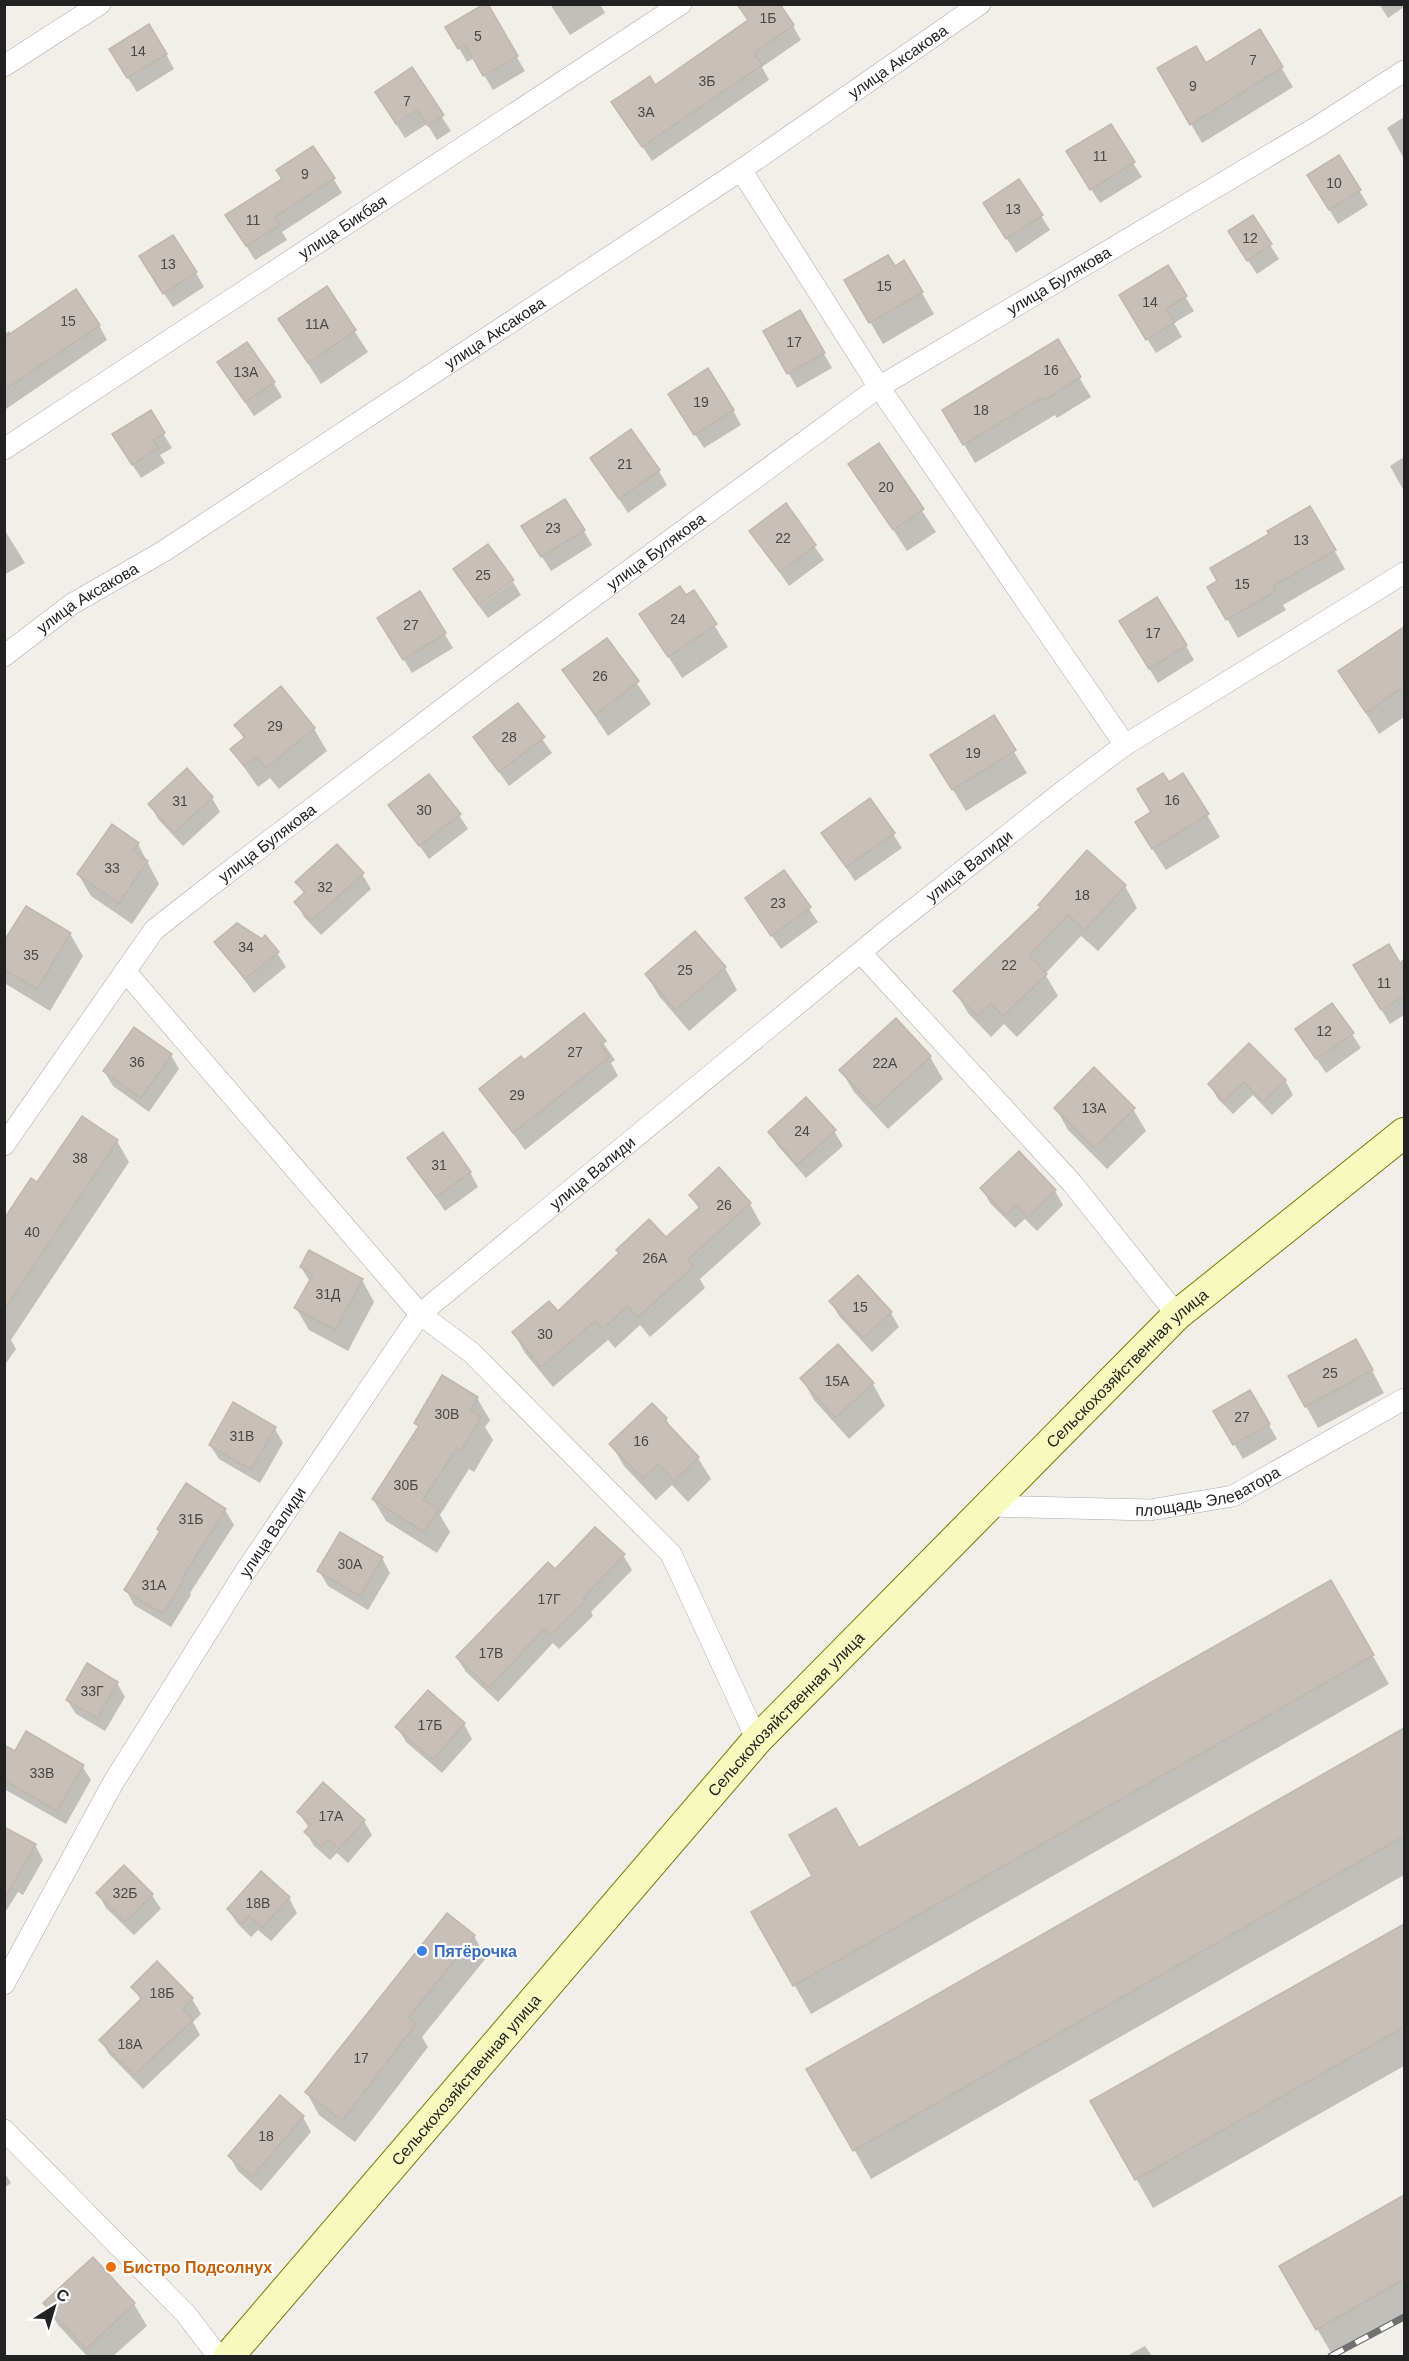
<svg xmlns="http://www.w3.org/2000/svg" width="1409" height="2361" font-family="Helvetica,sans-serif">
<rect width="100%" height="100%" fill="#f2efe9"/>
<!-- shadow -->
<g fill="#0003">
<path d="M600,4L605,13L570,35L550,4Z"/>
<path d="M1379,4H1404V7L1388,18Z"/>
<path d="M486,5L525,71L493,90L474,58L467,62L447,28Z"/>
<path d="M793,26L801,40L762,67L769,80L652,161L622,116L655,87Z"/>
<path d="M1260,32L1293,87L1202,143L1159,69L1205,65Z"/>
<path d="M166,54L174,69L137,92L119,64Z"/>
<path d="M411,70L451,131L437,140L427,124L405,138L385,107Z"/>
<path d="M1404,117V159L1387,128Z"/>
<path d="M1339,157L1368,205L1338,224L1317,190Z"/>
<path d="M1133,163L1142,177L1100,203L1076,166Z"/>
<path d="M333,178L342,193L282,232L287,240L255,260L236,230Z"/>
<path d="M1019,181L1050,230L1016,253L993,217Z"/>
<path d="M1252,217L1279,259L1257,274L1238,246Z"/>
<path d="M904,262L934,314L883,344L846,281L894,268Z"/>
<path d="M1167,267L1194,311L1174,323L1182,337L1156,353L1129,310Z"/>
<path d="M149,271L196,273L204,287L173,307Z"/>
<path d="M326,288L368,352L321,384L280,320Z"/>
<path d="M800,312L832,368L797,388L765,332Z"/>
<path d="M99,325L107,340L6,409L4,335L9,331L12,335Z"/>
<path d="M1057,341L1091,397L1057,418L1055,415L975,463L955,429Z"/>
<path d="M219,363L273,382L282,397L254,416Z"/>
<path d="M678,408L733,410L741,425L704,448Z"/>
<path d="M150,412L172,448L160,455L165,463L141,478L122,449Z"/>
<path d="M879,445L936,532L907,551L850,464Z"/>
<path d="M1404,457V491L1390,466Z"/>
<path d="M592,458L659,471L667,485L628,513Z"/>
<path d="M785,505L824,560L789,586L751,531Z"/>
<path d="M1310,508L1345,569L1283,605L1286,610L1238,638L1209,587L1271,535Z"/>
<path d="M4,529L25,563L4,575Z"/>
<path d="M584,531L592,545L551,571L532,541Z"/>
<path d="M513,582L521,595L488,618L479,606Z"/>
<path d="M693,592L728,647L682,678L641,614Z"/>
<path d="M420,593L453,648L412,673L387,632Z"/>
<path d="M1404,629V717L1379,734L1340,672Z"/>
<path d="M1129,636L1186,646L1194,660L1158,683Z"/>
<path d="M607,640L651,704L608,736L564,670Z"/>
<path d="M518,705L552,753L509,786L475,738Z"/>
<path d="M993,718L1027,773L966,811L945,777Z"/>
<path d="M236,725L314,729L327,751L279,789L270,778L258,787L232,750L244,739Z"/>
<path d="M1168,784L1207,815L1220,837L1166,870L1149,844L1152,813Z"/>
<path d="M212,798L220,812L183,846L158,819L150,804Z"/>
<path d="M390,806L459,815L468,829L429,859Z"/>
<path d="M823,834H893L902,848L855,881Z"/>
<path d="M138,844L159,884L132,924L91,896L78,874Z"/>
<path d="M784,872L818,922L781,949L746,899Z"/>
<path d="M362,874L371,889L321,935L304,917L296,902L304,894L297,882Z"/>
<path d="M1125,886L1137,908L1098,951L1081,936L1045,974L1058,996L1017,1037L1004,1024L991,1037L968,1013L955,991L1041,908Z"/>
<path d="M70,934L83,956L50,1011L6,984L4,944Z"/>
<path d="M216,942L277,953L286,967L254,993Z"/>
<path d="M1404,958V1015L1390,1024L1355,966L1399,963Z"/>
<path d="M725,968L737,990L689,1031L659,996L646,974Z"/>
<path d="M584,1015L615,1060L611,1063L618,1076L525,1150L481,1089L524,1062Z"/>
<path d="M896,1020L930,1057L943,1079L888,1129L854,1092L841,1070Z"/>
<path d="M1297,1030L1352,1034L1361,1048L1326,1073Z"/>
<path d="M1249,1045L1285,1080L1293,1095L1272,1115L1253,1095L1233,1114L1218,1099L1209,1084Z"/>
<path d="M171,1055L179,1069L149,1112L113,1086L104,1071Z"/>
<path d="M1056,1108L1133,1109L1146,1131L1107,1169L1068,1130Z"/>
<path d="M834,1131L843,1146L806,1178L778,1146L769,1132Z"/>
<path d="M117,1141L129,1162L11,1340L16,1349L4,1366V1220L37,1184Z"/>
<path d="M409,1158L470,1172L478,1187L445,1211Z"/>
<path d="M982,1189L1055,1191L1063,1205L1037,1231L1025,1219L1015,1228L990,1203Z"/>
<path d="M691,1195L750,1204L761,1224L700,1279L705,1288L650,1337L640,1325L615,1348L608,1340L553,1387L525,1353L514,1333L558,1314L666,1239L699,1209Z"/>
<path d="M301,1267L362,1280L374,1302L348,1351L309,1330L296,1308L310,1282Z"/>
<path d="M831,1302L891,1313L899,1327L872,1352L839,1316Z"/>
<path d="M1368,1363L1384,1393L1318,1428L1306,1406Z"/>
<path d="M802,1379L873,1384L885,1406L849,1439L814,1400Z"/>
<path d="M1250,1392L1277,1439L1243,1459L1215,1411Z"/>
<path d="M477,1398L490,1420L485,1427L493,1440L474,1472L469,1469L440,1515L450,1532L437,1553L386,1521L373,1499L419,1428L416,1423Z"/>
<path d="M666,1419L674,1433L698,1458L711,1479L688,1502L672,1485L656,1500L624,1466L611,1444Z"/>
<path d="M275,1429L283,1443L260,1483L219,1459L210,1445Z"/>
<path d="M225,1510L234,1525L190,1593L191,1595L171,1627L134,1605L126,1590L161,1533L158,1529Z"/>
<path d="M623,1555L632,1570L591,1612L593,1616L559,1649L553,1643L498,1702L466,1672L457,1658L555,1571Z"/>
<path d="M382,1558L390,1573L368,1610L328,1586L319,1571Z"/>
<path d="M1330,1582L1389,1684L811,2014L753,1912Z"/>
<path d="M117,1683L125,1697L105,1731L76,1714L67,1700Z"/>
<path d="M428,1692L464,1724L472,1739L442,1773L406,1742L397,1727Z"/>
<path d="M1402,1731L1404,1735V1875L871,2179L808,2069Z"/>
<path d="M4,1746L15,1753L82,1766L91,1780L66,1824L4,1789Z"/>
<path d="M298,1812L364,1821L372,1835L348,1863L337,1853L330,1860L314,1846L306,1832L309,1828Z"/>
<path d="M4,1829L35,1845L43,1860L23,1895L18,1892L4,1914Z"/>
<path d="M98,1893L152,1895L161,1909L134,1935L106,1908Z"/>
<path d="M289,1898L297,1913L271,1941L258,1930L251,1937L237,1923L228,1909Z"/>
<path d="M1404,1925V2066L1153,2208L1092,2102Z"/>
<path d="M474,1936L486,1958L422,2037L428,2047L355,2142L319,2115L307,2093Z"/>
<path d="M157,1963L192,1999L201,2014L193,2022L200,2035L143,2089L109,2054L101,2040L141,2001L133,1987Z"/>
<path d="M303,2117L311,2132L261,2191L238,2171L230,2157Z"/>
<path d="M4,2172L11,2183L4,2188Z"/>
<path d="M1404,2196V2318L1333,2356L1281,2267Z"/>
<path d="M45,2303L134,2304L147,2326L113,2356H87L58,2325Z"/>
<path d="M1145,2346L1152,2356H1127Z"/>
</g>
<!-- building -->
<g fill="#c7bfb8" stroke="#c4b6ab" stroke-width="1.5">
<path d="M484,4H488L518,56L483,76L465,44L458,49L445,27Z"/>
<path d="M737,4H780L794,25L754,53L762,65L642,147L611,102L650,76L655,85L748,20Z"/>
<path d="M149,24L167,54L127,78L109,49Z"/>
<path d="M1260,29L1283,67L1190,125L1157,68L1196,46L1206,63Z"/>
<path d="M412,67L444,115L428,126L417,110L396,124L375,92Z"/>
<path d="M1111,124L1135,162L1090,190L1066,151Z"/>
<path d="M313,146L335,178L275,217L280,225L246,246L225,215L282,179L276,170Z"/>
<path d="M1339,155L1361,190L1329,210L1307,175Z"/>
<path d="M1019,179L1043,215L1006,239L983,203Z"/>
<path d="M1253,215L1272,244L1247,261L1228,231Z"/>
<path d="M173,235L197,272L163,294L139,256Z"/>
<path d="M888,255L895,266L904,260L923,292L869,323L844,280Z"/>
<path d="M1168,265L1187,296L1166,309L1175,322L1146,340L1119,295Z"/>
<path d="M327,286L356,330L308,363L278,319Z"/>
<path d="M76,289L100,325L4,390V338Z"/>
<path d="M800,310L825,353L787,374L763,331Z"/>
<path d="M1058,339L1081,377L1045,400L1043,397L963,445L942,410Z"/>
<path d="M247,342L275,382L245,402L217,362Z"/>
<path d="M708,368L734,410L694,435L668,394Z"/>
<path d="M151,410L165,433L153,440L158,448L132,465L112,434Z"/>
<path d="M631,429L660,470L619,499L590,458Z"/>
<path d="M879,443L924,509L893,530L848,464Z"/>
<path d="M565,499L585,530L541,557L521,526Z"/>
<path d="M786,503L816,545L780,572L749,531Z"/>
<path d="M1310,506L1336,550L1273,586L1276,591L1226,620L1207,587L1217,581L1210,568L1269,534L1267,531Z"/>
<path d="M488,544L514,580L479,605L453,569Z"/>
<path d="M680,586L686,595L694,590L717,624L668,657L639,614Z"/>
<path d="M420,591L446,633L403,660L377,618Z"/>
<path d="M1157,597L1187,645L1149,669L1119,621Z"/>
<path d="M1404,627V686L1366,713L1338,671Z"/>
<path d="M607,638L639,681L595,715L562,670Z"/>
<path d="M281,686L315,728L266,768L256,757L244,766L230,749L245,737L234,725Z"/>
<path d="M518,703L545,737L499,772L473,737Z"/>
<path d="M994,715L1016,750L952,790L930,755Z"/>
<path d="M187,768L213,797L174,833L148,804Z"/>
<path d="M1163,773L1169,782L1183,773L1209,814L1152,849L1135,822L1151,812L1137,789Z"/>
<path d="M429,774L461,814L419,846L388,805Z"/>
<path d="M870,798L895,833L846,867L821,833Z"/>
<path d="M112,824L139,843L133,851L148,861L119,903L77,874Z"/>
<path d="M337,844L364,873L311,921L294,902L305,892L295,882Z"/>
<path d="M1087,850L1126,885L1085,930L1068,915L1029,956L1047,974L1003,1016L991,1003L977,1016L953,991L1041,907L1038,905Z"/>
<path d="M784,870L811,907L771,936L745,898Z"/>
<path d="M26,906L71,933L37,989L4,970V941Z"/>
<path d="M237,923L262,939L265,935L279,952L245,979L214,942Z"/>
<path d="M695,931L726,967L675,1010L645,974Z"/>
<path d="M1389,944L1404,970V996L1381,1010L1353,965Z"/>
<path d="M1332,1003L1354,1033L1316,1059L1295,1029Z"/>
<path d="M584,1013L606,1041L600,1045L609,1057L513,1133L479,1089L521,1056L524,1060Z"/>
<path d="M896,1018L931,1056L875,1108L839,1070Z"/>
<path d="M134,1027L172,1054L141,1098L103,1071Z"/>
<path d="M1249,1043L1286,1080L1263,1102L1244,1082L1224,1101L1208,1084Z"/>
<path d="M1094,1067L1135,1108L1094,1148L1054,1108Z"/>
<path d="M806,1097L836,1130L797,1165L768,1132Z"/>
<path d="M82,1116L118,1140L4,1310V1219L31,1178L37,1182Z"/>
<path d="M443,1132L471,1172L436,1197L407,1158Z"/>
<path d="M1019,1151L1056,1190L1028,1217L1016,1205L1006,1215L980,1188Z"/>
<path d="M719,1167L751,1203L688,1259L694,1266L638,1317L627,1306L603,1329L595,1321L541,1367L512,1332L549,1301L558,1311L619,1253L616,1250L649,1219L666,1237L700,1207L689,1195Z"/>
<path d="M309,1250L363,1279L335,1330L294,1308L313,1274L300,1267Z"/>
<path d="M858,1275L892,1312L863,1338L829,1301Z"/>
<path d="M1356,1339L1373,1370L1305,1407L1288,1376Z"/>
<path d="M838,1344L874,1383L835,1418L800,1378Z"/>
<path d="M442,1375L478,1397L470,1410L481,1417L461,1451L457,1448L423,1500L439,1509L424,1532L372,1499L419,1426L414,1423Z"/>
<path d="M1250,1390L1270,1424L1233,1445L1213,1411Z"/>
<path d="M233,1402L276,1427L251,1470L209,1445Z"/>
<path d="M652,1403L667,1418L665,1421L699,1457L674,1481L658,1464L643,1479L609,1444Z"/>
<path d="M186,1483L226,1509L182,1578L184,1580L163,1614L124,1590L160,1531L157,1529Z"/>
<path d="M595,1527L625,1554L583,1598L586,1600L550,1635L544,1629L489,1688L456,1657L548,1562L555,1569Z"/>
<path d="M340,1532L383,1557L360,1596L317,1571Z"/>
<path d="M1331,1580L1374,1655L793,1986L751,1912L812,1876L789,1835L836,1808L859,1848Z"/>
<path d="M87,1663L118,1682L97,1718L66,1700Z"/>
<path d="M428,1690L465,1723L433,1760L395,1727Z"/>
<path d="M1404,1728V1836L853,2151L806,2069Z"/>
<path d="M26,1731L84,1765L57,1811L4,1780V1745L15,1751Z"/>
<path d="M323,1782L365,1820L339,1849L328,1839L321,1847L304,1832L311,1824L297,1812Z"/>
<path d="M4,1827L36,1844L4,1900Z"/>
<path d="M124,1865L153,1894L125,1922L96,1893Z"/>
<path d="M261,1871L290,1897L262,1928L249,1916L242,1924L227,1909Z"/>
<path d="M447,1913L475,1935L408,2018L416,2024L342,2121L305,2092Z"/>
<path d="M1404,1924V2027L1135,2180L1090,2101Z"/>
<path d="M157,1961L193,1998L183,2009L193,2020L134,2075L99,2040L142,1998L131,1987Z"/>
<path d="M280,2095L304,2116L252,2177L228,2156Z"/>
<path d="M1404,2195V2279L1316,2330L1279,2266Z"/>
<path d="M93,2257L135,2303L86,2349L43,2303Z"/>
</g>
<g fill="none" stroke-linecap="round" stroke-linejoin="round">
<defs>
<g id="minor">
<path d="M4,66L100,4"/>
<path d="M741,170L879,387L1125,745"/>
<path id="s1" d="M4,449L681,4"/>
<path id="s2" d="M4,656L72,604L164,551L741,170L980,4"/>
<path d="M861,953L1072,1183L1177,1315"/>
<path d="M125,971L420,1314L472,1353L671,1554L757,1740"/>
<path id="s3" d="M4,1145L154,930L214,883L491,672L879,387L1317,127L1404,71"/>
<path id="s4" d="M989,1506L1150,1510L1233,1496L1404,1399"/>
<path id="s5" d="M4,1984L113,1783L245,1572L420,1314L885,932L1066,789L1125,745L1404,573"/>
<path d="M4,2130L185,2313L218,2356"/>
</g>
<g id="secondary">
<path id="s6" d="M229,2356L757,1740L1177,1315L1404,1133"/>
</g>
</defs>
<!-- minor casing -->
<use href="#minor" stroke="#a9a9a9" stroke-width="22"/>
<!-- secondary casing -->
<use href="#secondary" stroke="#707d05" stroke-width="32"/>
<!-- minor -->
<use href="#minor" stroke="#fff" stroke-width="21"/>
<!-- secondary -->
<use href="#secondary" stroke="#f7fabf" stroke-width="30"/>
<defs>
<path id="rail" d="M1331,2356L1404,2317"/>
</defs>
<!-- rail casing -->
<use href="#rail" stroke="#707070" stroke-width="7"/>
<!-- rail -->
<use href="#rail" stroke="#fff" stroke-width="4.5" stroke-dasharray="14" stroke-linecap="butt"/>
</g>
<!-- markers -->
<circle fill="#3f7fe0" stroke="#fff" stroke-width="2" cx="422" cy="1951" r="6"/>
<circle fill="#e8710a" stroke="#fff" stroke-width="2" cx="111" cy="2267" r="6"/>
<g text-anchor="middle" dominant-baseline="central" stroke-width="4.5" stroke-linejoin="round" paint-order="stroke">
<!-- number labels -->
<g font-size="14" fill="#4b4948">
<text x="768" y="18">1Б</text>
<text x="478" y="36">5</text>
<text x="138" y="51">14</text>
<text x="1253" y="60">7</text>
<text x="707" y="81">3Б</text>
<text x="1193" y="86">9</text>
<text x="407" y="101">7</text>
<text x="646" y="112">3А</text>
<text x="1100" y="156">11</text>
<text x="305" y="174">9</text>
<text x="1334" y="183">10</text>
<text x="1013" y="209">13</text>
<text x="253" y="220">11</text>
<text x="1250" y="238">12</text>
<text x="168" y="264">13</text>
<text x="884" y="286">15</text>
<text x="1150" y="302">14</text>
<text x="68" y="321">15</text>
<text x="317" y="324">11А</text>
<text x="794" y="342">17</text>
<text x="1051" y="370">16</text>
<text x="246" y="372">13А</text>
<text x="701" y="402">19</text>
<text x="981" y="410">18</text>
<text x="625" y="464">21</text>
<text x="886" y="487">20</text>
<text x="553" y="528">23</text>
<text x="783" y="538">22</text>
<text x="1301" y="540">13</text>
<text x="483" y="575">25</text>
<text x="1242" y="584">15</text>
<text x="678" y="619">24</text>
<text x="411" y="625">27</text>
<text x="1153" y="633">17</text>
<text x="600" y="676">26</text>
<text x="275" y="726">29</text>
<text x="509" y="737">28</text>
<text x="973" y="753">19</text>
<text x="1172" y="800">16</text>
<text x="180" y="801">31</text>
<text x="424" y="810">30</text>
<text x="112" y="868">33</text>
<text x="325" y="887">32</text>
<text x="1082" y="895">18</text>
<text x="778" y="903">23</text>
<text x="246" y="947">34</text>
<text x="31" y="955">35</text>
<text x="1009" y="965">22</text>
<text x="685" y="970">25</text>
<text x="1384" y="983">11</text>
<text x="1324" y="1031">12</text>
<text x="575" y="1052">27</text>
<text x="137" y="1062">36</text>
<text x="885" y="1063">22А</text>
<text x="517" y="1095">29</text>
<text x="1094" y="1108">13А</text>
<text x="802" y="1131">24</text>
<text x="80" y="1158">38</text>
<text x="439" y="1165">31</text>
<text x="724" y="1205">26</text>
<text x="32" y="1232">40</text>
<text x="655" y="1258">26А</text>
<text x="328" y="1294">31Д</text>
<text x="860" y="1307">15</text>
<text x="545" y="1334">30</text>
<text x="1330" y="1373">25</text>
<text x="837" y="1381">15А</text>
<text x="447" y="1414">30В</text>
<text x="1242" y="1417">27</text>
<text x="242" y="1436">31В</text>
<text x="641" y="1441">16</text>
<text x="406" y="1485">30Б</text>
<text x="191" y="1519">31Б</text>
<text x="350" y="1564">30А</text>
<text x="154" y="1585">31А</text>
<text x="549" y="1599">17Г</text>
<text x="491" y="1653">17В</text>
<text x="92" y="1691">33Г</text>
<text x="430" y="1725">17Б</text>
<text x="42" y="1773">33В</text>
<text x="331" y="1816">17А</text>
<text x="125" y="1893">32Б</text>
<text x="258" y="1903">18В</text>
<text x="162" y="1993">18Б</text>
<text x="130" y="2044">18А</text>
<text x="361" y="2058">17</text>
<text x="266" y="2136">18</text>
</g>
<!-- street labels -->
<g font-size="16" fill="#222" stroke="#fff">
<text stroke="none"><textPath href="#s2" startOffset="1074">улица Аксакова</textPath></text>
<text stroke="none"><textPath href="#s1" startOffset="405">улица Бикбая</textPath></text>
<text stroke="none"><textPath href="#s3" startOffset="1377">улица Булякова</textPath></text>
<text stroke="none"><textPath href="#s2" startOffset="588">улица Аксакова</textPath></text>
<text stroke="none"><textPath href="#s3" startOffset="891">улица Булякова</textPath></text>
<text stroke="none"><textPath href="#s2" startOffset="102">улица Аксакова</textPath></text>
<text stroke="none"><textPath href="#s3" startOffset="405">улица Булякова</textPath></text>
<text stroke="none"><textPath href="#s5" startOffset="1498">улица Валиди</textPath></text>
<text stroke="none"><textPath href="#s5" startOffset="1012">улица Валиди</textPath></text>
<text stroke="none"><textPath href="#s6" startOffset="1336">Сельскохозяйственная улица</textPath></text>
<text stroke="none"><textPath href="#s4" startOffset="222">площадь Элеватора</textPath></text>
<text stroke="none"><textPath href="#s5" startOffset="526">улица Валиди</textPath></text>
<text stroke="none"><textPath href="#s6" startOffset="850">Сельскохозяйственная улица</textPath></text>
<text stroke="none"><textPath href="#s6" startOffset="364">Сельскохозяйственная улица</textPath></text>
</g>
<!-- shop labels -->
<g font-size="16" font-weight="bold" fill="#366cbe" stroke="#fff" text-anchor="start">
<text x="434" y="1951">Пятёрочка</text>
</g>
<!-- food labels -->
<g font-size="16" font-weight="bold" fill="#c56008" stroke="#fff" text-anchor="start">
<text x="123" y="2267">Бистро Подсолнух</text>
</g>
</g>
<!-- border -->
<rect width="1409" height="2361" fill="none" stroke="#222222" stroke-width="12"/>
<!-- north arrow -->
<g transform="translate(54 2307) rotate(37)" stroke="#ffffff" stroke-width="4.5" paint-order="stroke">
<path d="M0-4.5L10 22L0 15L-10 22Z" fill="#222222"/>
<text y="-9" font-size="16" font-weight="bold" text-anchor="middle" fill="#222222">С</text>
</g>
</svg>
